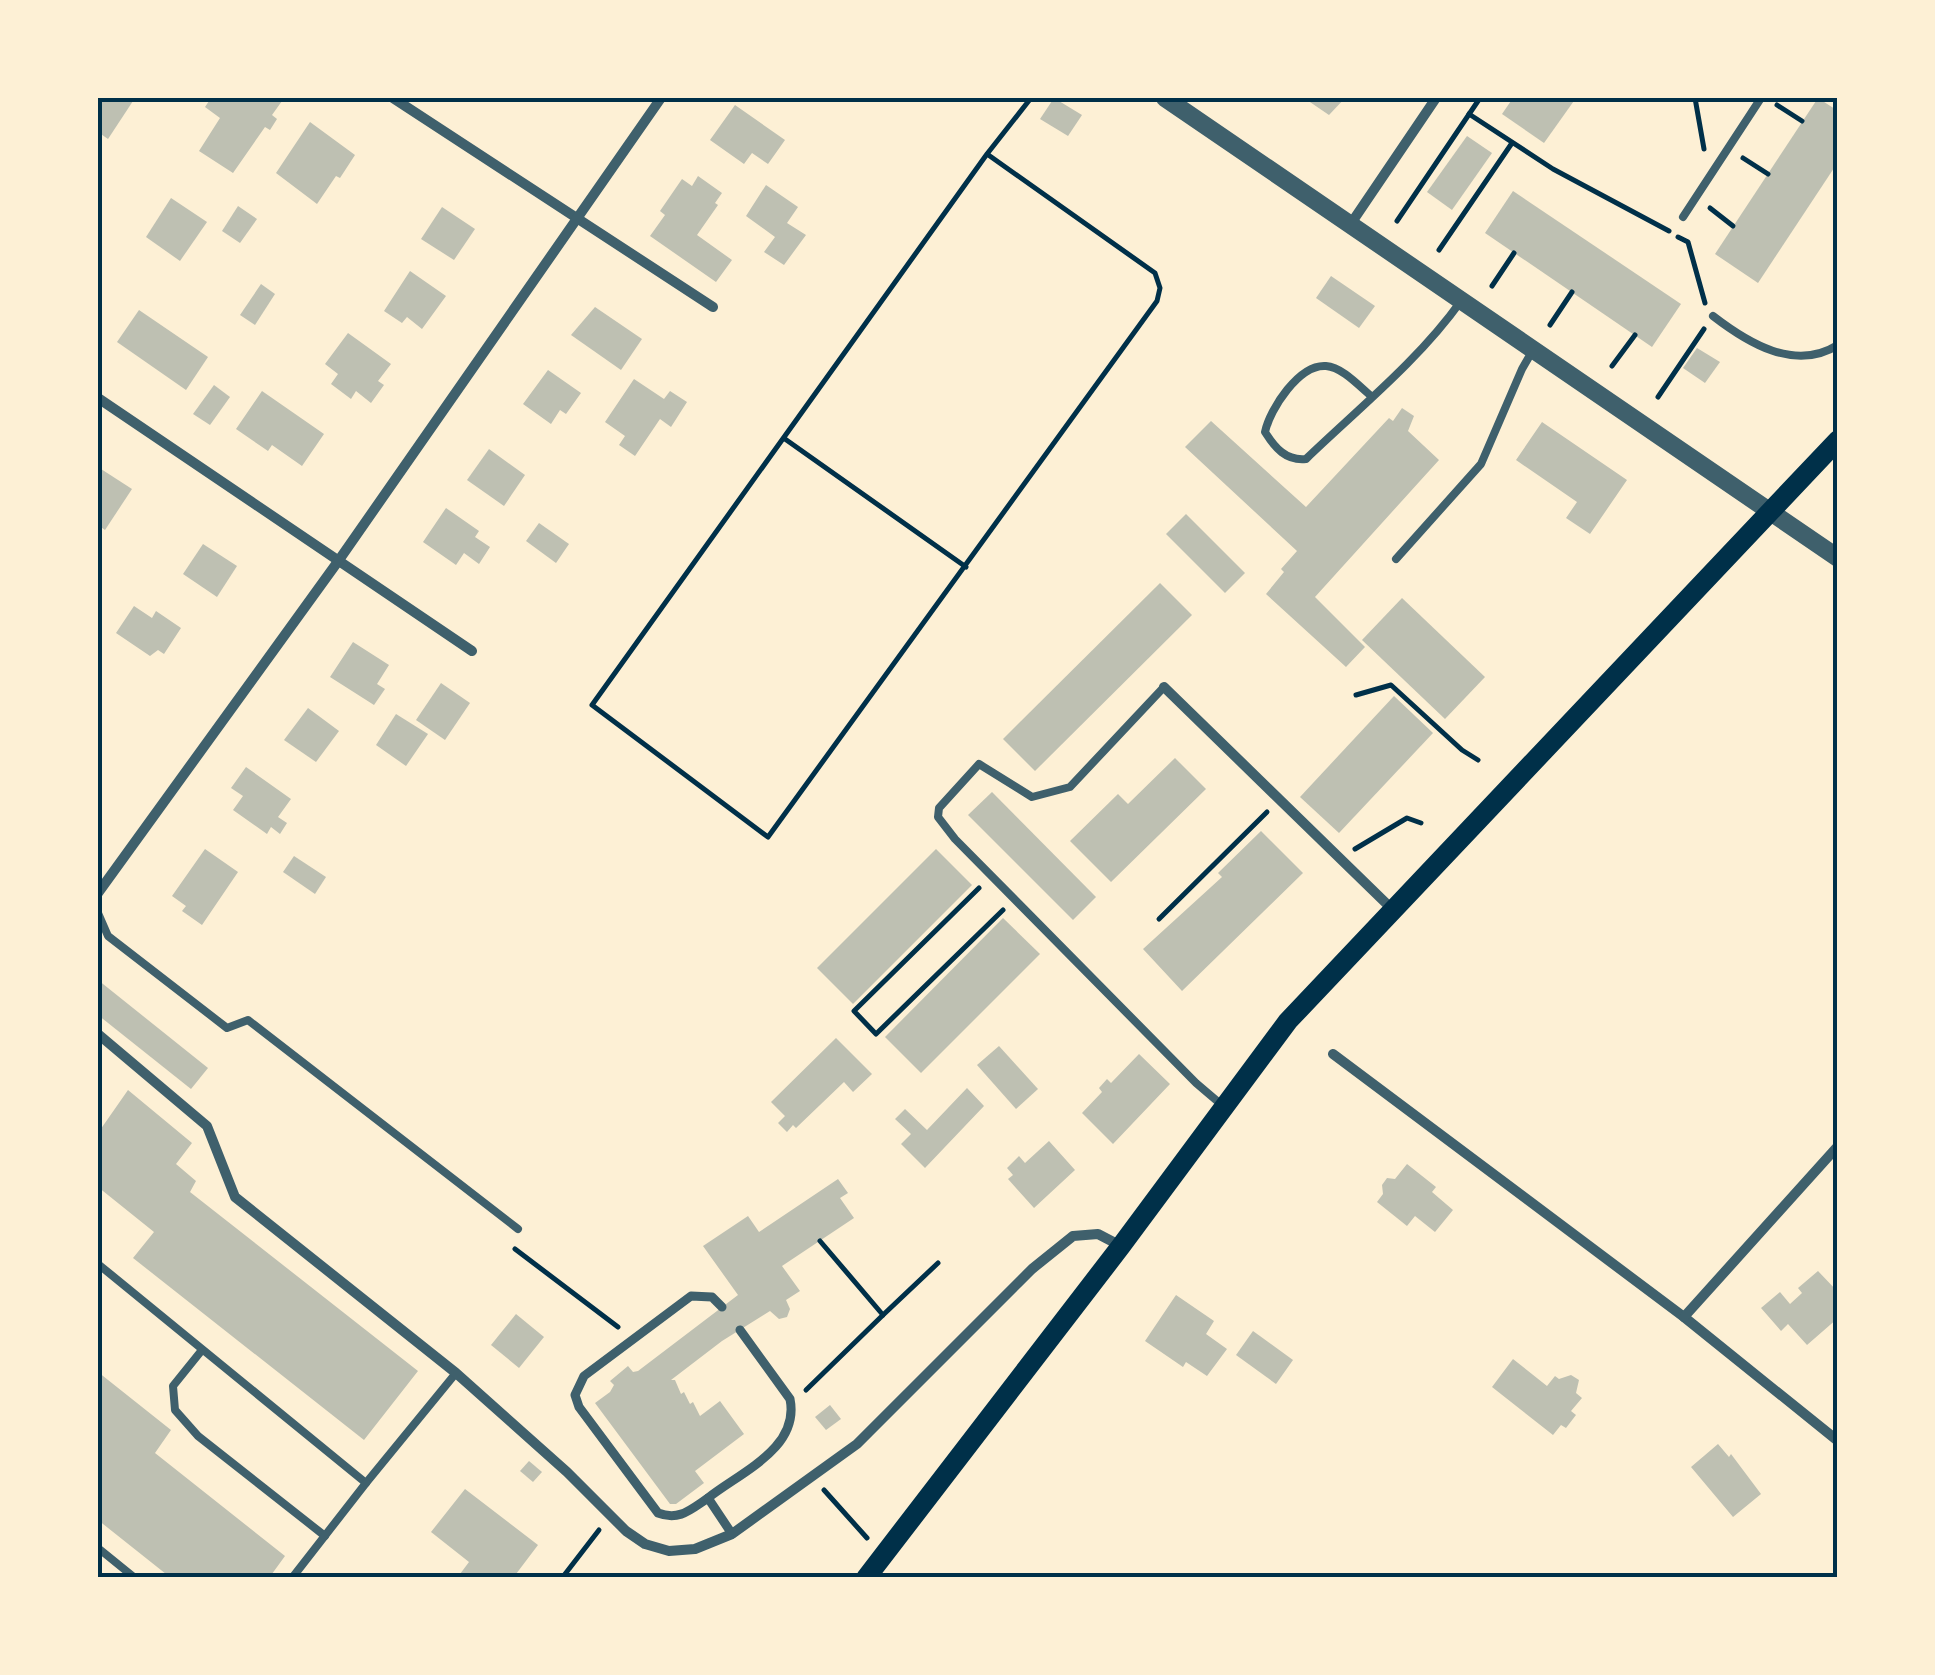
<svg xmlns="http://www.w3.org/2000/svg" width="1935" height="1675" font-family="'Alegreya Sans',sans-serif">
<rect width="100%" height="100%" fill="#fdf0d5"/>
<!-- building -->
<g fill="#bec0b2">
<path d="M98,98H128L133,101L108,139L98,132Z"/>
<path d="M211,98H277L282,101L272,115L277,119L270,130L265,127L233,173L199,151L220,118L205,107Z"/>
<path d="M1054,98L1082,115L1068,136L1040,119Z"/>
<path d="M1304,98H1345L1329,115Z"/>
<path d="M1513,98H1576L1544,143L1502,114Z"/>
<path d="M1818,98L1838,111V162L1758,283L1715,254Z"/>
<path d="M735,105L785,140L768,164L752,153L744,164L710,140Z"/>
<path d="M310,122L355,155L340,178L336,176L317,204L276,173Z"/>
<path d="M1467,136L1492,153L1452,210L1427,192Z"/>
<path d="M698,176L722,193L715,203L718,205L697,235L732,260L716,282L650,236L665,215L660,211L682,179L692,186Z"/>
<path d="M766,185L798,207L787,223L806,235L784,265L764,252L775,237L746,216Z"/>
<path d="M1513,191L1681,304L1652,347L1485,233Z"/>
<path d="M171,198L207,222L180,261L146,237Z"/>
<path d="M238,206L257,219L240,243L222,231Z"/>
<path d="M442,207L475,229L454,260L421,239Z"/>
<path d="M410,271L446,296L422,329L407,317L402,323L384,311Z"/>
<path d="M1331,276L1375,306L1359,328L1316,298Z"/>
<path d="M261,284L275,294L255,325L240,315Z"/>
<path d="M595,307L642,339L621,370L571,335Z"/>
<path d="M139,310L208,357L186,390L117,342Z"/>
<path d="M348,333L391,364L378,381L384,385L371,403L356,391L351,399L331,384L338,374L325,364Z"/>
<path d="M1697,348L1720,362L1705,383L1683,368Z"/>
<path d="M548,370L581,393L566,414L560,410L551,424L523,404Z"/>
<path d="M634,379L664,399L670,391L687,402L671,427L660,419L635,456L619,445L625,436L605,422Z"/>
<path d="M214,385L230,397L210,425L193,414Z"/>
<path d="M262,391L324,434L302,466L272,445L268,451L236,429Z"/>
<path d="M1402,408L1414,416L1408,431L1439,460L1315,597L1365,647L1346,667L1266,594L1284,572L1281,569L1297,551L1185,447L1211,421L1306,507L1389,418L1393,421Z"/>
<path d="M1542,422L1627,480L1590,534L1566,518L1577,502L1516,460Z"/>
<path d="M489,449L525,475L504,506L467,480Z"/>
<path d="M101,469L132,489L105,530L98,525V472Z"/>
<path d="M446,508L479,531L475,537L490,547L479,564L464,553L456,565L423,542Z"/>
<path d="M1186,514L1245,573L1225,593L1166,534Z"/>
<path d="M539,523L569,544L556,563L526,541Z"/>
<path d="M203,544L237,566L217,597L183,574Z"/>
<path d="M1160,583L1192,615L1035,771L1003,739Z"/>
<path d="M1402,598L1485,677L1445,719L1362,640Z"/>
<path d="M134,606L152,618L156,611L181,628L164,654L158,650L150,656L116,633Z"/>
<path d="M353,642L389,665L377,684L385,689L374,705L330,677Z"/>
<path d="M441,683L470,703L445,740L416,720Z"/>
<path d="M1394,696L1433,733L1339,833L1300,797Z"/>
<path d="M308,708L339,731L316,762L284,740Z"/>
<path d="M396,714L428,734L406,766L376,745Z"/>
<path d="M1175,758L1206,789L1111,882L1070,841L1118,794L1128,804Z"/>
<path d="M246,767L291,799L278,817L287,823L280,834L271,827L267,834L233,810L243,796L231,788Z"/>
<path d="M992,792L1096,897L1073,920L968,815Z"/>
<path d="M1261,831L1303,873L1182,991L1143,949L1222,877L1218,873Z"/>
<path d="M205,849L238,872L202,925L182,911L186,906L172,896Z"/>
<path d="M936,849L972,885L853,1004L817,968Z"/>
<path d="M294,856L326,877L315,894L283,872Z"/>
<path d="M1003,918L1040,954L921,1073L885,1037Z"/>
<path d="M98,980L208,1068L191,1089L98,1015Z"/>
<path d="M836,1038L872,1074L853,1092L844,1082L796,1128L793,1125L787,1132L778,1123L785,1116L771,1102Z"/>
<path d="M999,1046L1038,1089L1016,1109L977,1065Z"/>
<path d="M1139,1054L1170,1084L1113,1144L1082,1113L1102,1092L1099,1088L1107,1079L1111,1083Z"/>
<path d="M967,1088L984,1106L925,1168L901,1144L911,1134L895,1119L905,1109L927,1130Z"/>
<path d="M128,1090L192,1143L176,1164L196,1181L190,1192L418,1371L364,1440L133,1258L154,1232L98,1187V1133Z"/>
<path d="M1049,1141L1075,1170L1034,1208L1008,1179L1013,1175L1007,1168L1019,1156L1025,1163Z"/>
<path d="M1407,1164L1436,1187L1432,1192L1453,1210L1435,1232L1415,1216L1407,1226L1377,1202L1383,1194L1382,1185L1387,1178L1395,1179Z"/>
<path d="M838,1179L848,1193L840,1198L854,1218L782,1266L800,1291L786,1300L790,1309L787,1317L779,1319L770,1311L722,1341L671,1380H675L681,1394L684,1392L690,1404L693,1402L700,1416L720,1401L744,1434L695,1471L704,1483L676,1504H670L595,1403L610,1392L614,1385L610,1381L628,1366L633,1372L638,1371L738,1295L703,1246L748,1216L759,1232Z"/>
<path d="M1818,1271L1838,1292V1318L1807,1345L1788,1324L1781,1331L1761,1308L1780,1292L1790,1304L1802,1293L1798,1288Z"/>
<path d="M1176,1295L1214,1321L1206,1334L1227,1349L1207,1376L1186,1362L1183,1367L1145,1341Z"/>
<path d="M516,1314L544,1337L519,1368L491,1345Z"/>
<path d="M1253,1331L1293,1360L1276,1384L1236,1355Z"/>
<path d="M1513,1359L1547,1386L1555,1376L1559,1379L1571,1375L1579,1380L1576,1393L1582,1398L1571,1411L1576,1415L1566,1428L1561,1425L1553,1435L1492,1387Z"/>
<path d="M98,1372L171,1430L155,1453L285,1556L269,1578H171L98,1520Z"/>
<path d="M830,1405L841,1419L826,1430L815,1417Z"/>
<path d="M1718,1444L1729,1457L1731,1454L1761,1494L1733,1517L1691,1467Z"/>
<path d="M529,1461L542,1472L533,1482L520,1471Z"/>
<path d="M465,1489L538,1545L513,1578H457L469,1562L431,1532Z"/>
</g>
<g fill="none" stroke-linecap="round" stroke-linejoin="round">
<!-- path -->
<g stroke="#003049" stroke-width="5">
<path d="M1695,98L1704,149"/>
<path d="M1777,105L1802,121"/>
<path d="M1469,114L1553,169L1669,231"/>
<path d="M987,154L1155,273L1160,288L1157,301L768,837L592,705L987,154L1031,98"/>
<path d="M1743,158L1768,174"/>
<path d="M1710,208L1733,226"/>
<path d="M1397,221L1480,98"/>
<path d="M1678,237L1688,242L1705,303"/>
<path d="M1439,250L1512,143"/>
<path d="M1492,286L1514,253"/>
<path d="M1550,325L1572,292"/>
<path d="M1612,366L1635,335"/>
<path d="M1658,397L1704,329"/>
<path d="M785,439L966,567"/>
<path d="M1356,695L1391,685L1462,750L1478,760"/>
<path d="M1355,849L1407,818L1421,823"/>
<path d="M979,888L854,1011L876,1034L1003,910"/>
<path d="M1159,919L1267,812"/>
<path d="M820,1241L883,1315L938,1263"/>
<path d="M515,1249L618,1327"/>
<path d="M806,1390L883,1315"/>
<path d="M824,1490L867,1538"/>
<path d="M562,1578L599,1530"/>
</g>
<!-- service -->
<g stroke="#3f606c" stroke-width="8">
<path d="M1683,217L1761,98"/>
<path d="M1713,316C1748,343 1795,372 1838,345"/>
<path d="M1371,396C1359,386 1342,367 1326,366C1299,364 1270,409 1265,432C1275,448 1286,461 1306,459C1358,409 1419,360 1461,301"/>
<path d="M1396,559L1481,464L1522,369L1533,350"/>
<path d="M1164,687L1070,787L1032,797L979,764L939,808L938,817L955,839L1196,1083L1223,1106"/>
<path d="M98,913L108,936L227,1028L248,1020L518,1229"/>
<path d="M98,1264L366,1483L456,1373"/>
<path d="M202,1350L173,1386L175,1410L198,1436L325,1536"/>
<path d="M98,1548L135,1578"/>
<path d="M292,1578L366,1483"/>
</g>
<!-- pedestrian -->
<g stroke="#3f606c" stroke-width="9">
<path d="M722,1307L712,1297L691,1296L584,1376L575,1395L579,1407L658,1513C679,1521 690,1510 708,1498L732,1534"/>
<path d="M708,1498C741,1472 800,1448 790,1399L740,1330"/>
</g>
<!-- minor -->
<g stroke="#3f606c" stroke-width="10">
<path d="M393,98L713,307"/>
<path d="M1350,225L1436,98"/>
<path d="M98,398L472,651"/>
<path d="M1164,687L1393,910"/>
<path d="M98,893L339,560L661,98"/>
<path d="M98,1034L207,1126L235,1197L456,1373L567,1472L626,1531L645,1544L669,1551L695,1549L732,1534L857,1444L1032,1269L1073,1236L1098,1234L1121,1246"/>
<path d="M1333,1054L1684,1317L1838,1441"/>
<path d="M1684,1317L1838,1146"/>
</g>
<!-- tertiary -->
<path stroke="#3f606c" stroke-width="18" d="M1165,98L1838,558"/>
<!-- secondary -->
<path stroke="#003049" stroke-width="20" d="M866,1578L1121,1246L1288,1021L1838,440"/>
</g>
<!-- border -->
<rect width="1935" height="1675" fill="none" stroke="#fdf0d5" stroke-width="200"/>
<rect x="100" y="100" width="1735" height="1475" fill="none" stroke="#003049" stroke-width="4"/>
</svg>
